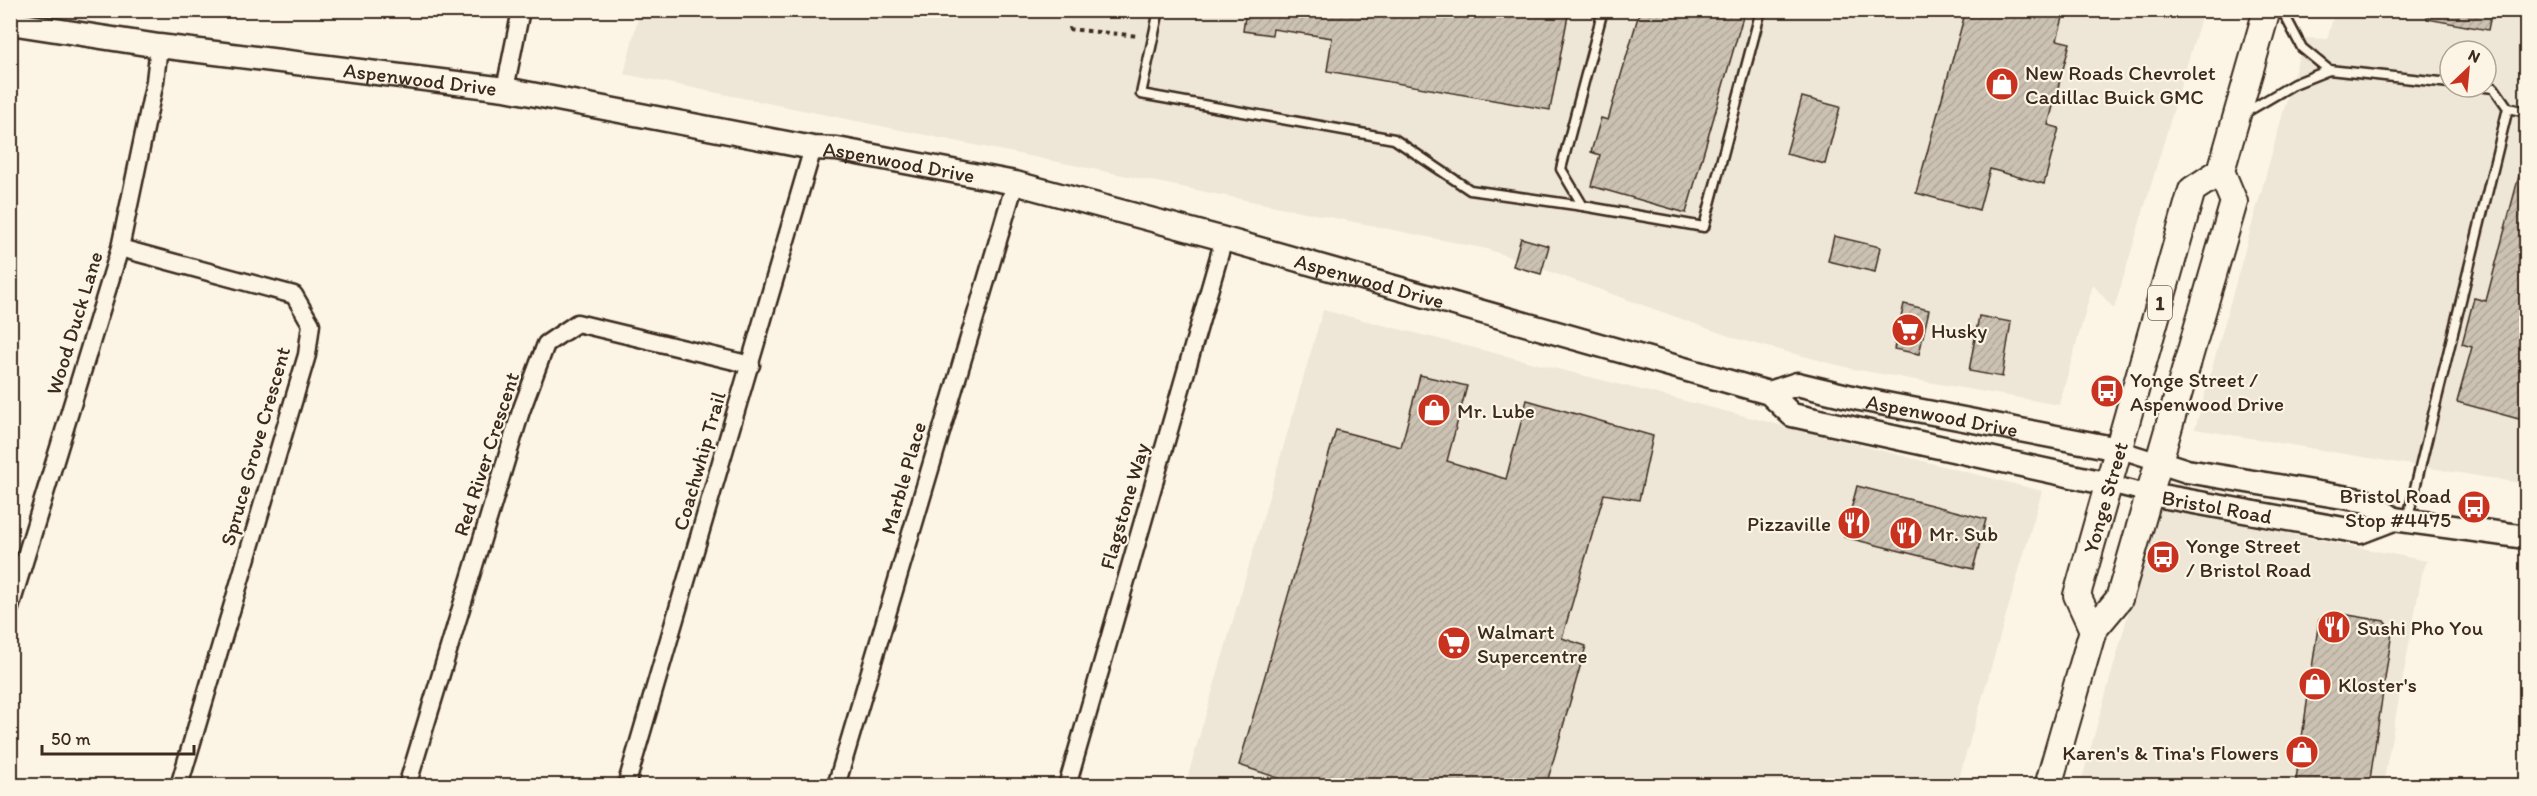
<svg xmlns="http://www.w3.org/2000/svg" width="2537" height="796" font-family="Itim,sans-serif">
<defs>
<pattern id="building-hatch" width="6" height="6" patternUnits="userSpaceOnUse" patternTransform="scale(1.5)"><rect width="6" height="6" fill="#ccc2b3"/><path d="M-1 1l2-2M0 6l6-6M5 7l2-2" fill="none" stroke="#b0a79a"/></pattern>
</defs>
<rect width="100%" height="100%" fill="#fcf5e5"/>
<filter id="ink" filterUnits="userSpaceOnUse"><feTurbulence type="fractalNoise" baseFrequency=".0167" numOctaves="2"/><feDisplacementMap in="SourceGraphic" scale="12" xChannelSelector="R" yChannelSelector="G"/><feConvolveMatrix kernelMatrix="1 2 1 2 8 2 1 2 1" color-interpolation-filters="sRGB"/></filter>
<g filter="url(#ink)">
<!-- built -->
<g fill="#eee6d6" fill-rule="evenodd">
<path d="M640,10L2203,11L2114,309L2093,285L2059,405L1853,369L1737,339L1487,249L624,74Z"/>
<path d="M2335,11H2526V484L2195,429L2304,38L2327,39ZM2450,51H2486V87H2450Z"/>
<path d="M1323,310L2042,491L1957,785L1185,786Z"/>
<path d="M2158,508L2427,561L2422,574L2383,785L2080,786Z"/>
</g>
<!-- building -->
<g fill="url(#building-hatch)" stroke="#3b2a1e" stroke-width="1.5">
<path d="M1246,10H1569L1550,110L1327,71L1332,38L1273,29L1272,35L1243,31Z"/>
<path d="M1640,10H1745L1686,213L1591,186L1600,155L1591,152L1601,118L1608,120Z"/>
<path d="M1966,10H2065L2057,40L2070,43L2048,125L2059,128L2044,184L1990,169L1979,210L1916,193Z"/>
<path d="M2428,10H2492L2488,30L2427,19Z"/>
<path d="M1802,97L1840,107L1825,164L1786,154Z"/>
<path d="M2521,168L2526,169V421L2457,402L2472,347L2462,344L2474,298L2486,301Z"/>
<path d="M1834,236L1880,247L1875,272L1828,261Z"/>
<path d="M1521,238L1549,246L1541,274L1513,266Z"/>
<path d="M1904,304L1929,310L1919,354L1894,349Z"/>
<path d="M1979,316L2011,322L2002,377L1969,371Z"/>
<path d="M1420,375L1467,386L1447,461L1506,479L1527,400L1653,436L1639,500L1604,494L1562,638L1586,646L1546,786H1302L1239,765L1336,430L1401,447Z"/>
<path d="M1857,486L1986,519L1973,569L1844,537Z"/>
<path d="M2330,612L2384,621L2392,632L2369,786H2295L2319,620Z"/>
</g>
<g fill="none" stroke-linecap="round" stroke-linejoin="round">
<defs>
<g id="lane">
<path d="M1159,10L1141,94L1394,139L1470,190L1583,206"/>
<path d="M1603,10L1561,169L1583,206L1704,227L1761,10"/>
<path d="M2282,10L2302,48L2329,70"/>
<path d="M2508,108L2526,112"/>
<path d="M2243,114L2294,84L2329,70L2450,83"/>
<path d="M2407,521L2508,108L2494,88L2485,87"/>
</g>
<g id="street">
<path d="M505,89L521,10"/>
<path d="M120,248L294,295L311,324L307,355L179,786"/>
<path d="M2118,449L2159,462"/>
<path d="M2109,484L2150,494"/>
<path d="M10,608L120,248L155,81L159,46"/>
<path d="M407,786L521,411L546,344L577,323L751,365"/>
<path d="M626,786L813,148"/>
<path d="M836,786L1015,183"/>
<path d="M1067,786L1224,239"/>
</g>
<g id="secondary">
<path id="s1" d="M10,23L159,46L505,89L813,148L837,149L1015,183L1224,239L1769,393L1792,415L2109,484"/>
<path id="s2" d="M1769,393L1797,384L1860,399L2118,449"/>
<path d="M2159,462L2187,471L2367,501L2394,519L2526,537"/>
<path id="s3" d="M2150,494L2360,532L2394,519"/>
</g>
<g id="primary">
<path id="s4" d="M2093,630L2077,595L2192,190L2221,171"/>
<path d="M2048,786L2093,630L2119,599L2234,202L2221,171L2267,10"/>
</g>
</defs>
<!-- lane casing -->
<use href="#lane" stroke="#3b2a1e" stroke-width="13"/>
<!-- street casing -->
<use href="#street" stroke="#3b2a1e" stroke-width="21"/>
<!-- secondary casing -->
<use href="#secondary" stroke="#3b2a1e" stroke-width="27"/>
<!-- primary casing -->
<use href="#primary" stroke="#3b2a1e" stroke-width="30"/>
<!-- path -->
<path stroke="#3b2a1e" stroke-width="4" stroke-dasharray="4.5 4.5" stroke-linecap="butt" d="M1068,29L1139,36"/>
<!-- lane -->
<use href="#lane" stroke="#fcf5e5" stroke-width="8"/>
<!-- street -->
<use href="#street" stroke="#fcf5e5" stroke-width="16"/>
<!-- secondary -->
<use href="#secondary" stroke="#fcf5e5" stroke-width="22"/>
<!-- primary -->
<use href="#primary" stroke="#fcf5e5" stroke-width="26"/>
</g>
</g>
<!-- icons -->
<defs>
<symbol id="shop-disc" viewBox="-11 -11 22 22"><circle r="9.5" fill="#c8321e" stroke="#fcf5e5"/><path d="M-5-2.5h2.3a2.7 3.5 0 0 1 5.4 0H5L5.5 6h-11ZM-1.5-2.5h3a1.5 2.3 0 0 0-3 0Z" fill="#fff"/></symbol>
<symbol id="supermarket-disc" viewBox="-11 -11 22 22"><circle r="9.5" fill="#c8321e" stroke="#fcf5e5"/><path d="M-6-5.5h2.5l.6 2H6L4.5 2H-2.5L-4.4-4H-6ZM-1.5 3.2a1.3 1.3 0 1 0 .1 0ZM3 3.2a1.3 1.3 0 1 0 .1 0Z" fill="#fff"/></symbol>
<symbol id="bus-disc" viewBox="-11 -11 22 22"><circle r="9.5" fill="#c8321e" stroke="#fcf5e5"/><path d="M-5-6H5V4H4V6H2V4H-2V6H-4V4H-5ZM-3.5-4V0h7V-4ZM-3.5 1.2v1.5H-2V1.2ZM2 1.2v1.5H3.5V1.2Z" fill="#fff"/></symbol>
<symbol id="restaurant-disc" viewBox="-11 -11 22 22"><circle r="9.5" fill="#c8321e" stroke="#fcf5e5"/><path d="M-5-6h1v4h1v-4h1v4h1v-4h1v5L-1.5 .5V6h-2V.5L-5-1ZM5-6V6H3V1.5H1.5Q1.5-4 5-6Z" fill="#fff"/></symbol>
</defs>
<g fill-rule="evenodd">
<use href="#shop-disc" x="1983" y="65" width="38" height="38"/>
<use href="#supermarket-disc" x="1889" y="311" width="38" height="38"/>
<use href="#bus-disc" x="2088" y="372" width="38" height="38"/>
<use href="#shop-disc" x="1415" y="391" width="38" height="38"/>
<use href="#bus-disc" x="2455" y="488" width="38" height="38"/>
<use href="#restaurant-disc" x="1835" y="504" width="38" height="38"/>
<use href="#restaurant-disc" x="1887" y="514" width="38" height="38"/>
<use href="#bus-disc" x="2144" y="538" width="38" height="38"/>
<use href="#restaurant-disc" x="2315" y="608" width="38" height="38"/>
<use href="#supermarket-disc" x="1435" y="624" width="38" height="38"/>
<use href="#shop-disc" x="2296" y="665" width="38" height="38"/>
<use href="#shop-disc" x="2283" y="733" width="38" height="38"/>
</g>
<g text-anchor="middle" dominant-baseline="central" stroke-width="4.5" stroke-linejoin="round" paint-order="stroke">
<!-- shield labels -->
<rect fill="#fcf5e5" stroke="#75675a" stroke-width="1.5" x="2148" y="286" width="24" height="34" rx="4.5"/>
<g font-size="20" font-weight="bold" fill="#3b2a1e">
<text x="2160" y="303">1</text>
</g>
<!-- poi labels -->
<g font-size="21" fill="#3b2a1e" stroke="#fcf5e5" text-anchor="start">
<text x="2025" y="72">New Roads Chevrolet<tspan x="2025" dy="24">Cadillac Buick GMC</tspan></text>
<text x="1931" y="330">Husky</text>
<text x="2130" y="379">Yonge Street /<tspan x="2130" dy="24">Aspenwood Drive</tspan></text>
<text x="1457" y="410">Mr. Lube</text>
<text x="2451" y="495" text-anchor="end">Bristol Road<tspan x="2451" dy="24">Stop #4475</tspan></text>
<text x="1831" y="523" text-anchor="end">Pizzaville</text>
<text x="1929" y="533">Mr. Sub</text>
<text x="2186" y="545">Yonge Street<tspan x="2186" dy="24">/ Bristol Road</tspan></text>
<text x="2357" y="627">Sushi Pho You</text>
<text x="1477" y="631">Walmart<tspan x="1477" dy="24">Supercentre</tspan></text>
<text x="2338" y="684">Kloster's</text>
<text x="2279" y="752" text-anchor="end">Karen's &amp; Tina's Flowers</text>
</g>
<!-- street labels -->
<g font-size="21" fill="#3b2a1e" stroke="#fcf5e5">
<text stroke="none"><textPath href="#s1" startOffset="414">Aspenwood Drive</textPath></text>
<text stroke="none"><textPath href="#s1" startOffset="900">Aspenwood Drive</textPath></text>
<text stroke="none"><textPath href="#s1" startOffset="1386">Aspenwood Drive</textPath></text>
<text transform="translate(74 323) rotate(-73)">Wood Duck Lane</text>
<text stroke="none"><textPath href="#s2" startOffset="178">Aspenwood Drive</textPath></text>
<text transform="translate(255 446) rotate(-74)">Spruce Grove Crescent</text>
<text transform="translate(486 454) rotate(-72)">Red River Crescent</text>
<text transform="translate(699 461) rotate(-74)">Coachwhip Trail</text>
<text transform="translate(903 478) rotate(-74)">Marble Place</text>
<text stroke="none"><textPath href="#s4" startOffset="140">Yonge Street</textPath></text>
<text transform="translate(1124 506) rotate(-74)">Flagstone Way</text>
<text stroke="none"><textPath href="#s3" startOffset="68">Bristol Road</textPath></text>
</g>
</g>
<!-- margin -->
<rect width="2537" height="796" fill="none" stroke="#fcf5e5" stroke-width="36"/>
<rect x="18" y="18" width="2501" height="760" fill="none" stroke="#3b2a1e" stroke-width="2" filter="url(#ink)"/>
<!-- north arrow -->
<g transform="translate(2468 69) rotate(26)"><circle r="28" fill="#fcf5e5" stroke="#afa495" stroke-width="1.5"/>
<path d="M0-4.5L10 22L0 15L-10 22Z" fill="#c8321e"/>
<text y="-9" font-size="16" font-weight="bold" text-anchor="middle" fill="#3b2a1e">N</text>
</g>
<!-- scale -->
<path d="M42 745v9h152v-9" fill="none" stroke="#3b2a1e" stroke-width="3"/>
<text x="51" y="745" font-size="18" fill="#3b2a1e" stroke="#fcf5e5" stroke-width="4.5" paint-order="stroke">50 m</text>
</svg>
